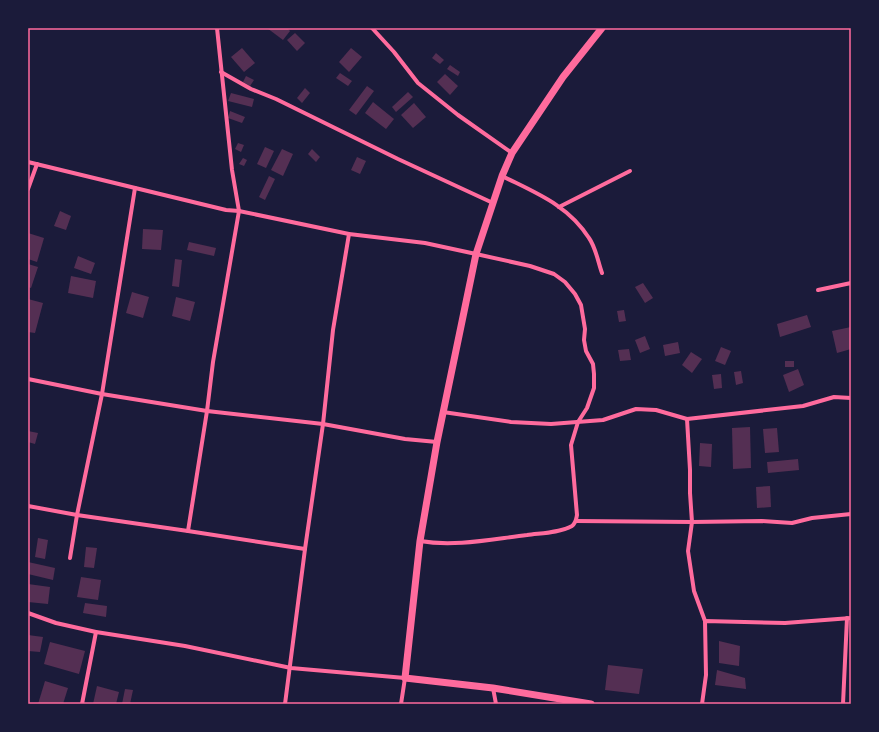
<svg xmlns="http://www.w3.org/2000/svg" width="879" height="732" font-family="'Exo 2',sans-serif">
<rect width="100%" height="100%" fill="#1b1b3a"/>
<!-- building -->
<g fill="#542f53">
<path d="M267,28H287L290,31L283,40Z"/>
<path d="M295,33L305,43L297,51L287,40Z"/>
<path d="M242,48L255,63L244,72L231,57Z"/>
<path d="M351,48L362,57L349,72L339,62Z"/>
<path d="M436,53L444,60L440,64L432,58Z"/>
<path d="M450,65L460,72L458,76L447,69Z"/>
<path d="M340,73L352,81L348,86L336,78Z"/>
<path d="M445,74L458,86L450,95L437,82Z"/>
<path d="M246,76L254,80L250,86L243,82Z"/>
<path d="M367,86L374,91L356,115L349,110Z"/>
<path d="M305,88L310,93L302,103L297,98Z"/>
<path d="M408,92L413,97L396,112L392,107Z"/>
<path d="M231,93L254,99L252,107L228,101Z"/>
<path d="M373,102L394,119L386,129L365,113Z"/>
<path d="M414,103L426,117L413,128L401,115Z"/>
<path d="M230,111L245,117L242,123L228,118Z"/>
<path d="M238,143L244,145L241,152L235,149Z"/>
<path d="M265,147L274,151L266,168L257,164Z"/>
<path d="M282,149L293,154L283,176L271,170Z"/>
<path d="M312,149L320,157L316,162L308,154Z"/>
<path d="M357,157L366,161L360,174L351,170Z"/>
<path d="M243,158L247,160L244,166L239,164Z"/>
<path d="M269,176L275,179L265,200L259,197Z"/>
<path d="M60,211L71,216L66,230L54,226Z"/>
<path d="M143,229L163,230L161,250L142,249Z"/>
<path d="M28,233L44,238L37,262L28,259Z"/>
<path d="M189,242L216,248L214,256L187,250Z"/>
<path d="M78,256L95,263L91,274L74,268Z"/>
<path d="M175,259L182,260L179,287L172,286Z"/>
<path d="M28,264L38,267L31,288L28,287Z"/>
<path d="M71,276L96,281L93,298L68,293Z"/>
<path d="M643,283L653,298L645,303L635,287Z"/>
<path d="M132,292L149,297L143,318L126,313Z"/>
<path d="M176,297L195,302L190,321L172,316Z"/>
<path d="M28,299L43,303L35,333L28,332Z"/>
<path d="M624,310L626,321L619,322L617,311Z"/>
<path d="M807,315L811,327L780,337L777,324Z"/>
<path d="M851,327V349L837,353L832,331Z"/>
<path d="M645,336L650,349L640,353L635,340Z"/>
<path d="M678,342L680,353L665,356L663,345Z"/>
<path d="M721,347L731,351L725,365L715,361Z"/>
<path d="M629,349L631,360L620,361L618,350Z"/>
<path d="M691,352L702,359L692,373L682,365Z"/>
<rect x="785" y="361" width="9" height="6"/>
<path d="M798,369L804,385L789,392L783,375Z"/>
<path d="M741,371L743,383L736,385L734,372Z"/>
<path d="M721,374L722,388L714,389L712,375Z"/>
<path d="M750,427L751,468L733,469L732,428Z"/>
<path d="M777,428L779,452L765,453L763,429Z"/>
<path d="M28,431L38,433L35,444L28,442Z"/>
<path d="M700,443L712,444L711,467L699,466Z"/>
<path d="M798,459L799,470L768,473L767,462Z"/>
<path d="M770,486L771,507L757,508L756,487Z"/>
<path d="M38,538L48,540L45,559L35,557Z"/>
<path d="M86,547L97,548L94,568L84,567Z"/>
<path d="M28,562L55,568L53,580L28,574Z"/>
<path d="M81,577L101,580L98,600L77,597Z"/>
<path d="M28,584L50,587L48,604L28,602Z"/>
<path d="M85,603L107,606L106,617L83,613Z"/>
<path d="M28,635L43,637L40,652L28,651Z"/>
<path d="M719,641L740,646L739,666L719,663Z"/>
<path d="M50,642L85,651L79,674L44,664Z"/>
<path d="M608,665L643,669L639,694L605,690Z"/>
<path d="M717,670L745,678L746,689L715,685Z"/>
<path d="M45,681L68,688L63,704H38Z"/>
<path d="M97,686L119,692L116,704H93Z"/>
<path d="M125,689L133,690L130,704H122Z"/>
</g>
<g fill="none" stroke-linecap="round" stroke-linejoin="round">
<!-- minor -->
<g stroke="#ff6b9d" stroke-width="4">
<path d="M372,28L394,52L418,83L458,115L512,153"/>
<path d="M221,72L251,89L276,99L398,159L493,203"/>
<path d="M28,162L226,210L239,211L349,234L425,243L476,254L530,266L554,274L565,282L575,294L581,305L585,329L584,340L586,351L593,364L594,374V388L587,408L578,422L571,445L577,515C576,520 576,523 572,526C559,533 541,533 527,535C492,539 455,547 420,541"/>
<path d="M502,176C536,193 568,205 589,238C596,248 598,262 602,273"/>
<path d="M28,189L37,164"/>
<path d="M559,207L630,171"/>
<path d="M818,290L851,283"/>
<path d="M28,379L102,394L207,411L323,424L405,439L437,442"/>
<path d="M443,412L511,422L551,424L603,420L636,409L656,410L687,419L803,406L834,397L851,398"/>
<path d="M28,506L77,515L188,531L207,411L213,362L239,211L232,170L217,28"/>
<path d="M576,521L692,522L690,493V470L687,419"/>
<path d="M188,531L305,549"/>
<path d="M70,558L77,515L102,394L135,188"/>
<path d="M28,613L56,623L96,632L185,646L291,668L405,678L401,704"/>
<path d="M705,621L694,591L688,551L692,522L762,521L792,523L812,518L851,514"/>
<path d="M493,688L496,704"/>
<path d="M82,704L96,632"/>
<path d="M285,704L305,549L323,424L333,330L349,234"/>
<path d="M702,704L706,675L705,621L785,623L851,618"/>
<path d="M843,704L847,618"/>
</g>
<!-- tertiary -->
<path stroke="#ff6b9d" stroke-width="7" d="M591,704L493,688L405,678L420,541L437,442L476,254L502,176L512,153L563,77L602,28"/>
</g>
<!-- border -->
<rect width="879" height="732" fill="none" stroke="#1b1b3a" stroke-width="58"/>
<rect x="29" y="29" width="821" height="674" fill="none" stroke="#ff6b9d" stroke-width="1.5"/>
</svg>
